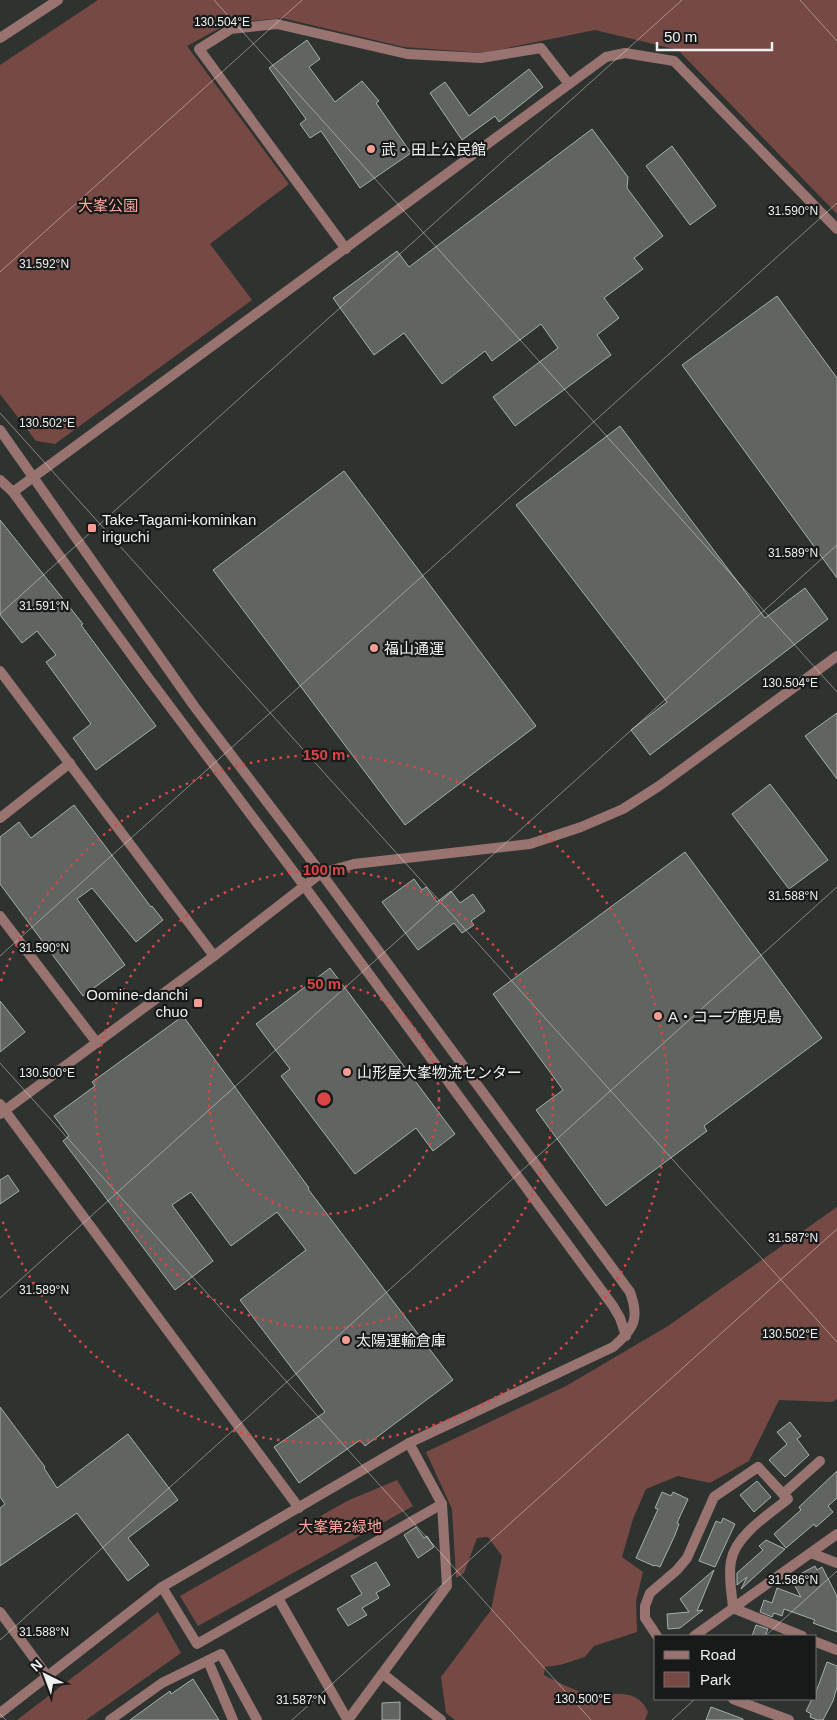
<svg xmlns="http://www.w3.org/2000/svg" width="837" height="1720" font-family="Arial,'Noto Sans JP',sans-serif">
<rect width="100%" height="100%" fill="#2e3330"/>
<!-- green -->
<g fill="#774944">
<path d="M98,0H837V214L678,50L595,30L483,53L404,47L282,18L229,23L187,46L289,184L210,244L252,300L55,444L36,441L0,394V65Z"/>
<path d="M837,1207V1399L832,1402L779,1400L749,1461L710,1483L678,1476L646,1489L633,1519L622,1557L643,1572L636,1601L637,1632L594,1646L585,1657L560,1665L545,1667L544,1675C556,1681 574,1691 587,1693C609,1697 637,1685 648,1712L645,1720H455L446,1713L441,1677L491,1610L502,1556L488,1537L477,1538L464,1573L456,1578L452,1509L426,1452L566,1386L668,1326Z"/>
<path d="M397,1480L413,1506L198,1626L180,1596L347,1501Z"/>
<path d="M158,1612L181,1653L86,1720H17Z"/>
</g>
<!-- building -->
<g fill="#606561" stroke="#a8aeaa">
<path d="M307,40L320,59L309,67L335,102L362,81L379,101L376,103L411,153L360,188L321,131L310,138L300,124L306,119L269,68Z"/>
<path d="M529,69L543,87L499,122L495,116L462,140L430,93L445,82L469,116Z"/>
<path d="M592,129L628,177L627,188L663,236L634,258L643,269L604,298L619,318L597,335L611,355L515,426L493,397L558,348L541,324L492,361L485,351L442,384L404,333L374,355L333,298L397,251L409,267Z"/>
<path d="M672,146L716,206L690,225L646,166Z"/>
<path d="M777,296L837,378V578L682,365Z"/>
<path d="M620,426L765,618L805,588L828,619L650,755L631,730L667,702L516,505Z"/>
<path d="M344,471L536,726L405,825L213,570Z"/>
<path d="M0,520L83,624L81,625L156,726L96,770L73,738L91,724L46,662L56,655L37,631L22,643L0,615Z"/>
<path d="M837,713V779L805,736Z"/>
<path d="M770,784L828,860L789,889L732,814Z"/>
<path d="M74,805L151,907L152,906L163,920L136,942L92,888L77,899L125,965L83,996L0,884V837L19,822L31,838Z"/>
<path d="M685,852L822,1038L704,1126L707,1131L606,1206L536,1110L563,1090L493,994Z"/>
<path d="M414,879L422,890L426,887L437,902L451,891L460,903L473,894L485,911L471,921L474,925L462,933L454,923L418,950L382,902Z"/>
<path d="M330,968L455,1134L433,1151L416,1128L355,1174L281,1076L290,1069L256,1024Z"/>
<path d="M0,1001L25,1032L0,1052Z"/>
<path d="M183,1016L309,1188L308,1189L453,1380L365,1446L360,1440L299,1483L274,1447L325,1412L240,1300L306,1250L277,1212L231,1246L191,1192L172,1205L213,1261L175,1290L63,1141L69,1136L54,1116L95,1086L92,1082Z"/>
<path d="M8,1175L19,1191L0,1204V1180Z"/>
<path d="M0,1407L45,1467L44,1468L57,1488L128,1434L178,1500L128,1538L149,1565L128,1581L77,1513L0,1566V1508L5,1504L0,1497Z"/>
<path d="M790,1422L801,1436L797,1439L809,1455L785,1477L769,1460L787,1444L777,1432Z"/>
<path d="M837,1471V1498L828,1506L833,1512L816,1527L814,1524L786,1548L774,1534L801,1510L799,1507Z"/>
<path d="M757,1481L771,1497L754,1512L740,1495Z"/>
<path d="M662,1492L671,1496L673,1492L688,1499L677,1523L679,1524L675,1535L660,1567L655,1565L654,1566L636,1558L658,1509L655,1508Z"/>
<path d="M723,1518L735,1524L715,1567L699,1561L716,1521L721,1523Z"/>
<path d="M416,1527L424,1538L427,1536L434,1547L418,1558L404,1535Z"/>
<path d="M766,1540L785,1549L741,1589L747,1577L737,1585V1573L763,1550L759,1546Z"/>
<path d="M376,1562L390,1585L376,1593L379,1598L362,1608L367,1615L348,1626L337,1609L362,1594L351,1576Z"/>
<path d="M815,1566L817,1570L822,1567L837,1596V1632L813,1623L815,1620L784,1609L782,1616L774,1613L772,1617L760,1612L764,1600L772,1603L777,1588L801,1597L791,1579Z"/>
<path d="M714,1570L697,1611L703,1610L680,1628L668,1629L667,1614L689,1612L680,1599Z"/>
<path d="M756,1625L768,1629L765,1636H752Z"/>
<path d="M827,1662L837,1666V1687L833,1701L823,1720H817L810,1717L811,1714L806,1711L812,1699H816V1692Z"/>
<path d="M193,1679L219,1720H130L170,1691L171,1694Z"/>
<path d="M400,1702V1720H382V1703Z"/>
<path d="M711,1707L743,1719V1720H706Z"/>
</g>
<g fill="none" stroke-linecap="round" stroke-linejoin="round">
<!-- minor -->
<g stroke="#98736f" stroke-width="10">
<path d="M346,249L199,49L231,29L277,24L407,54L481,58L541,48L569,84"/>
<path d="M0,671L214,956"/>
<path d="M0,818L70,763"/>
<path d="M0,916L97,1043"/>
<path d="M811,1553L837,1563"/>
<path d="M162,1587L197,1644L442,1504"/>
<path d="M278,1598L347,1719"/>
<path d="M657,1636L645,1618V1606L650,1593L677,1570L687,1558L714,1497L758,1467L783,1494"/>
<path d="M694,1636L837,1534"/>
<path d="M802,1636L733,1608C732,1594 728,1576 731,1561C735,1536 769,1514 788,1499L783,1494L820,1461"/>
<path d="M816,1642L837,1650"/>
<path d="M208,1661L233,1720"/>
<path d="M383,1674L441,1720"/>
<path d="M733,1699L789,1720"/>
<path d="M110,1720L162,1683L221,1654L257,1720"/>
<path d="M348,1720L447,1586L442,1504L409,1443"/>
</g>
<!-- tertiary -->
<g stroke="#98736f" stroke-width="10">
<path d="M0,38L58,0"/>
<path d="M0,430L194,706L321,873L630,1292C640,1319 634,1329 613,1347L409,1443L162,1587L0,1713"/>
<path d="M0,480L13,492L144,672L305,887L613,1306L620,1318L626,1336"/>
<path d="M13,492L606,57L625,53L674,61L837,229"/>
<path d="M0,1104L299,1508"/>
<path d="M0,1114L214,956L321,873L354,864L530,844L581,827L623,809L659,786L837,656"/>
<path d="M0,1612L48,1677"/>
</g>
</g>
<!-- ticks -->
<path fill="none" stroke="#edf0ee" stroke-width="1" stroke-opacity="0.45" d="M214,0L837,692M800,0L837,41M0,272L302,0M0,413L837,1342M0,614L682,0M0,956L837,203M0,1063L591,1720M0,1298L837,545M765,1636L837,1571M0,1640L837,887M0,1714L6,1720M292,1720L837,1229M672,1720L695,1699"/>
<!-- distance rings -->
<g fill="none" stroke="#d94646" stroke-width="2.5" stroke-dasharray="2.5 5">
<circle cx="324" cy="1099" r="115"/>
<circle cx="324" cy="1099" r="229"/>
<path d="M1 981A344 344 0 1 1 1 1217"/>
</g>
<!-- markers -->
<g fill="#f59c93" stroke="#181a19" stroke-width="2">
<circle cx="371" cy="149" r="5"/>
<rect x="87" y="523" width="10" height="10" rx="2.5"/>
<circle cx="374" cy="648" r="5"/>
<rect x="193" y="998" width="10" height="10" rx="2.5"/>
<circle cx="658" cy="1016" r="5"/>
<circle cx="347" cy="1072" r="5"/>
<circle cx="346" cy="1340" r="5"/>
</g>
<g text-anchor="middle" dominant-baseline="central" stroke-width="4.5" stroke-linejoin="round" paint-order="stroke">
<!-- poi labels -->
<g font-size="15" fill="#edf0ee" stroke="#181a19" text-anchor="start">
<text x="381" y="149">武・田上公民館</text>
<text x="102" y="519">Take-Tagami-kominkan<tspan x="102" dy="17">iriguchi</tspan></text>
<text x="384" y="648">福山通運</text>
<text x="188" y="994" text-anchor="end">Oomine-danchi<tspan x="188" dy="17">chuo</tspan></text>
<text x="668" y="1016">A・コープ鹿児島</text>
<text x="357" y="1072">山形屋大峯物流センター</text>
<text x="356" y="1340">太陽運輸倉庫</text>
</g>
<!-- park labels -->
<g font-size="15" fill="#fea59c" stroke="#181a19">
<text x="108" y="205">大峯公園</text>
<text x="340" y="1526">大峯第2緑地</text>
</g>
</g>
<g font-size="12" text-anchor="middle" fill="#edf0ee" stroke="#181a19" stroke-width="4.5" stroke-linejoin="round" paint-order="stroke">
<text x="222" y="26">130.504°E</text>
<text x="793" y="215">31.590°N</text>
<text x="44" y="268">31.592°N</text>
<text x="47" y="427">130.502°E</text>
<text x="793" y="557">31.589°N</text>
<text x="44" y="610">31.591°N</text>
<text x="790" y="687">130.504°E</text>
<text x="793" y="900">31.588°N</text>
<text x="44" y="952">31.590°N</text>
<text x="47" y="1077">130.500°E</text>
<text x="793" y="1242">31.587°N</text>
<text x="44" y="1294">31.589°N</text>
<text x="790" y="1338">130.502°E</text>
<text x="793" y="1584">31.586°N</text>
<text x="44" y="1636">31.588°N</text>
<text x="583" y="1703">130.500°E</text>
<text x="301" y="1704">31.587°N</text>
</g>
<circle cx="324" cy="1099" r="8" fill="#d94646" stroke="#181a19" stroke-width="2.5"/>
<g font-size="15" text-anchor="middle" font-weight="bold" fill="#d94646" stroke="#181a19" stroke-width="4.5" stroke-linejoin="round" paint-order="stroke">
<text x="324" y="760">150 m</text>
<text x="324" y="875">100 m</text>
<text x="324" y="989">50 m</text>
</g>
<!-- legend -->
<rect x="654" y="1635" width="162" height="65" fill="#181a19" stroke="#6d706e"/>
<rect x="664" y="1651" width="25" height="8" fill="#98736f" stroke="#6d706e"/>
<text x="700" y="1660" font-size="15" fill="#edf0ee">Road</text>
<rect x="664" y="1672" width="25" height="15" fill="#774944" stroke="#6d706e"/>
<text x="700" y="1685" font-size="15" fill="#edf0ee">Park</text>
<!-- north arrow -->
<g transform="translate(45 1675) rotate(318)" stroke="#181a19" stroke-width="4" paint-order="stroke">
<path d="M0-4L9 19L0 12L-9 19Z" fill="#edf0ee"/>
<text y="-8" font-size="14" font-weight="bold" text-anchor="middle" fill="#edf0ee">N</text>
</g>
<!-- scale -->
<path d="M657 42v8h115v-8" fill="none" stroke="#edf0ee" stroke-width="2.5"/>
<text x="664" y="42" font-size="15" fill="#edf0ee" stroke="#181a19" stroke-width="4" paint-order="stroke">50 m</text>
</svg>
